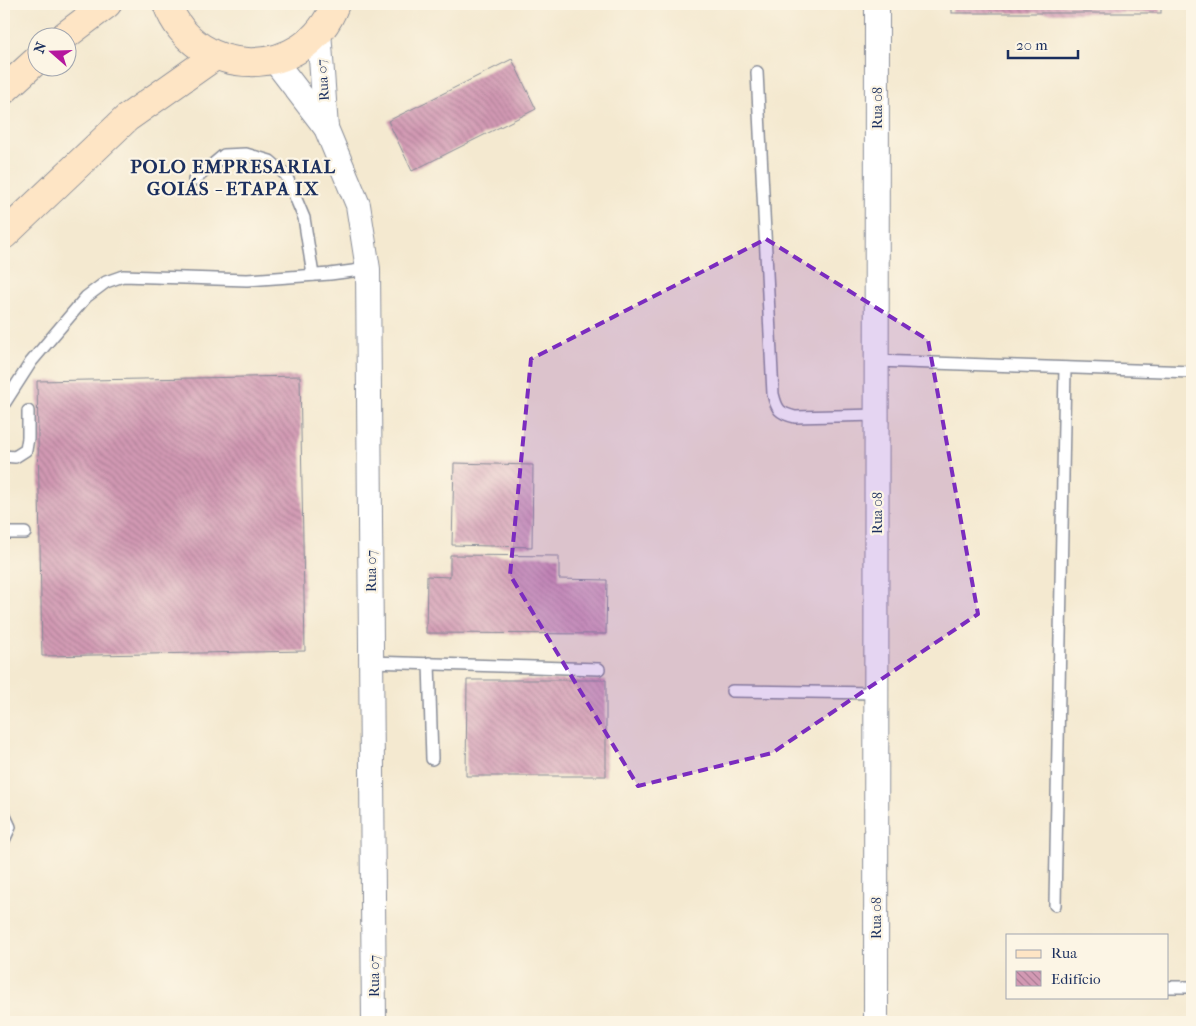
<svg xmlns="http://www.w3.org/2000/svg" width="1196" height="1026" font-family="'IM FELL French Canon',serif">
<defs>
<pattern id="building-back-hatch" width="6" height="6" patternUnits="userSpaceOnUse" patternTransform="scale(1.25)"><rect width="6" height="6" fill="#d299b3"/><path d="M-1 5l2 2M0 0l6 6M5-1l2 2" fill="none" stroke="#aa7d95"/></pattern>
</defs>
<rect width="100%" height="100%" fill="#fcf5e5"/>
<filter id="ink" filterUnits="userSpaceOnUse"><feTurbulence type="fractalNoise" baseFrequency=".02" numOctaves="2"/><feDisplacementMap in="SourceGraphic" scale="10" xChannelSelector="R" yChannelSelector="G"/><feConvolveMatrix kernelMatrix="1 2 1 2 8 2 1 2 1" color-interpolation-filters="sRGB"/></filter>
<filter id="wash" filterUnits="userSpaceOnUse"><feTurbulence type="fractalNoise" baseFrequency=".0096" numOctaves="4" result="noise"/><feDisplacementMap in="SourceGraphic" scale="20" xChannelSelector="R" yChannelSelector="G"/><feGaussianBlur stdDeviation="1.12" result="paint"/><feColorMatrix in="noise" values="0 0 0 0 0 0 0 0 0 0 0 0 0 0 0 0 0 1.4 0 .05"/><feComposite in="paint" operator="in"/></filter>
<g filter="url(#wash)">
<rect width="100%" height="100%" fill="#f4e9d0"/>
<g id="blocks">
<!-- building -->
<g fill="url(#building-back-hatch)">
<rect x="952" y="4" width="209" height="9"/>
<path d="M512,59L536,109L412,171L388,121Z"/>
<path d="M300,376L305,651L42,656L37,381Z"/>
<path d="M454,463L533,465L532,547L452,545Z"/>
<path d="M450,555L559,556V579L607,580L606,634L426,633L427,576L450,577Z"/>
<path d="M467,680H606V776H466Z"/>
</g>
</g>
</g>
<g filter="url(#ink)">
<use href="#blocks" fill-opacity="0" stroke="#888c97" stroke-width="1"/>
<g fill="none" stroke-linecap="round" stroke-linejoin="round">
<defs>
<g id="lane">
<path d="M757,72L773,394C777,410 779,413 795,417L877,415"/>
<path d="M194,180L224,155L246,154L270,161L286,175L304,218L313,275"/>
<path d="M877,361L1192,372"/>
<path d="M4,404L31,362L86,297L106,282L123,276L247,280L330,274L368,269"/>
<path d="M4,456L15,457L26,450L28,438V411"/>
<path d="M4,533H25"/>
<path d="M371,662L599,669"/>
<path d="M429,663L432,759"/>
<path d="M732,691L877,693"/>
<path d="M4,814L10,827L4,840"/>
<path d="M1055,905L1065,368"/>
<path d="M1167,987H1192"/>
</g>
<g id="street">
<path d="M319,31L326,128"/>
<path d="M274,60L326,128L358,205L368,269L374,1022"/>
<path d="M876,1022L877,4"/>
</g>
<g id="secondary">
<path d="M167,4C196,81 306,82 335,4"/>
<path d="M62,38L107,4"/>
<path d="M4,90L38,59"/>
<path d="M4,235L127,118L215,56"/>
</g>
</defs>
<!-- lane casing -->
<use href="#lane" stroke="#888c97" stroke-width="14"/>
<!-- street casing -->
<use href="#street" stroke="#888c97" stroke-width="26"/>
<!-- secondary casing -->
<use href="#secondary" stroke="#888c97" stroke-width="30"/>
<!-- lane -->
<use href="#lane" stroke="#fff" stroke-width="11"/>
<!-- street -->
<use href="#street" stroke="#fff" stroke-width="24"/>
<!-- secondary -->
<use href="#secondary" stroke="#fee5c5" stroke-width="28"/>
</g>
</g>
<!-- marked area -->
<path fill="#7b2cbf" fill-opacity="0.2" stroke="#7b2cbf" stroke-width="4" stroke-dasharray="10 6" stroke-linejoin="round" d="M766,239L928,340L978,614L772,753L638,786L510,575L531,359Z"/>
<g text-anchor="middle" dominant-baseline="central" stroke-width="4.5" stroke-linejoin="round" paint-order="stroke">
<!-- street labels -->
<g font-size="14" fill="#1b2f5e" stroke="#fcf5e5">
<text transform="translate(323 80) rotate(-94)">Rua 07</text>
<text transform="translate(877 108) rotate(-90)">Rua 08</text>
<text transform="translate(877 513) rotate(-90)">Rua 08</text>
<text transform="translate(371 571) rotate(-90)">Rua 07</text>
<text transform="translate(876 918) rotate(-90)">Rua 08</text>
<text transform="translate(374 976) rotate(-90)">Rua 07</text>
</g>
<!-- district labels -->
<g font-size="19" font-weight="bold" letter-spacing="1" fill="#1b2f5e" stroke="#fcf5e5">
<text x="233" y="167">POLO EMPRESARIAL<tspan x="233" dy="22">GOIÁS - ETAPA IX</tspan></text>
</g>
</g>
<!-- margin -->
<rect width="1196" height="1026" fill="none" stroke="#fcf5e5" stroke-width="20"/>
<!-- legend -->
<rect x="1006" y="934" width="162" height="65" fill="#fcf5e5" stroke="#a2a6af"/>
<rect x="1016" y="950" width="25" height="8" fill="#fee5c5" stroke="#a2a6af"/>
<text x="1051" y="958" font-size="15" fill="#1b2f5e">Rua</text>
<rect x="1016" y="971" width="25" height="15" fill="url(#building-back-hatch)" stroke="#a2a6af"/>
<text x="1051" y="984" font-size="15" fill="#1b2f5e">Edifício</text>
<!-- north arrow -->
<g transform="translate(52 52) rotate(290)"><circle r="24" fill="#fcf5e5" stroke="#a2a6af"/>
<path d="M0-4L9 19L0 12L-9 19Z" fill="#b5179e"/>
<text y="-8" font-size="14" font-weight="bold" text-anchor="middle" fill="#1b2f5e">N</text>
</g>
<!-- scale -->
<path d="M1008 50v8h70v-8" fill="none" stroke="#1b2f5e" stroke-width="2.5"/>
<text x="1016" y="50" font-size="15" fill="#1b2f5e" stroke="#fcf5e5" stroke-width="4" paint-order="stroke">20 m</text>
</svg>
